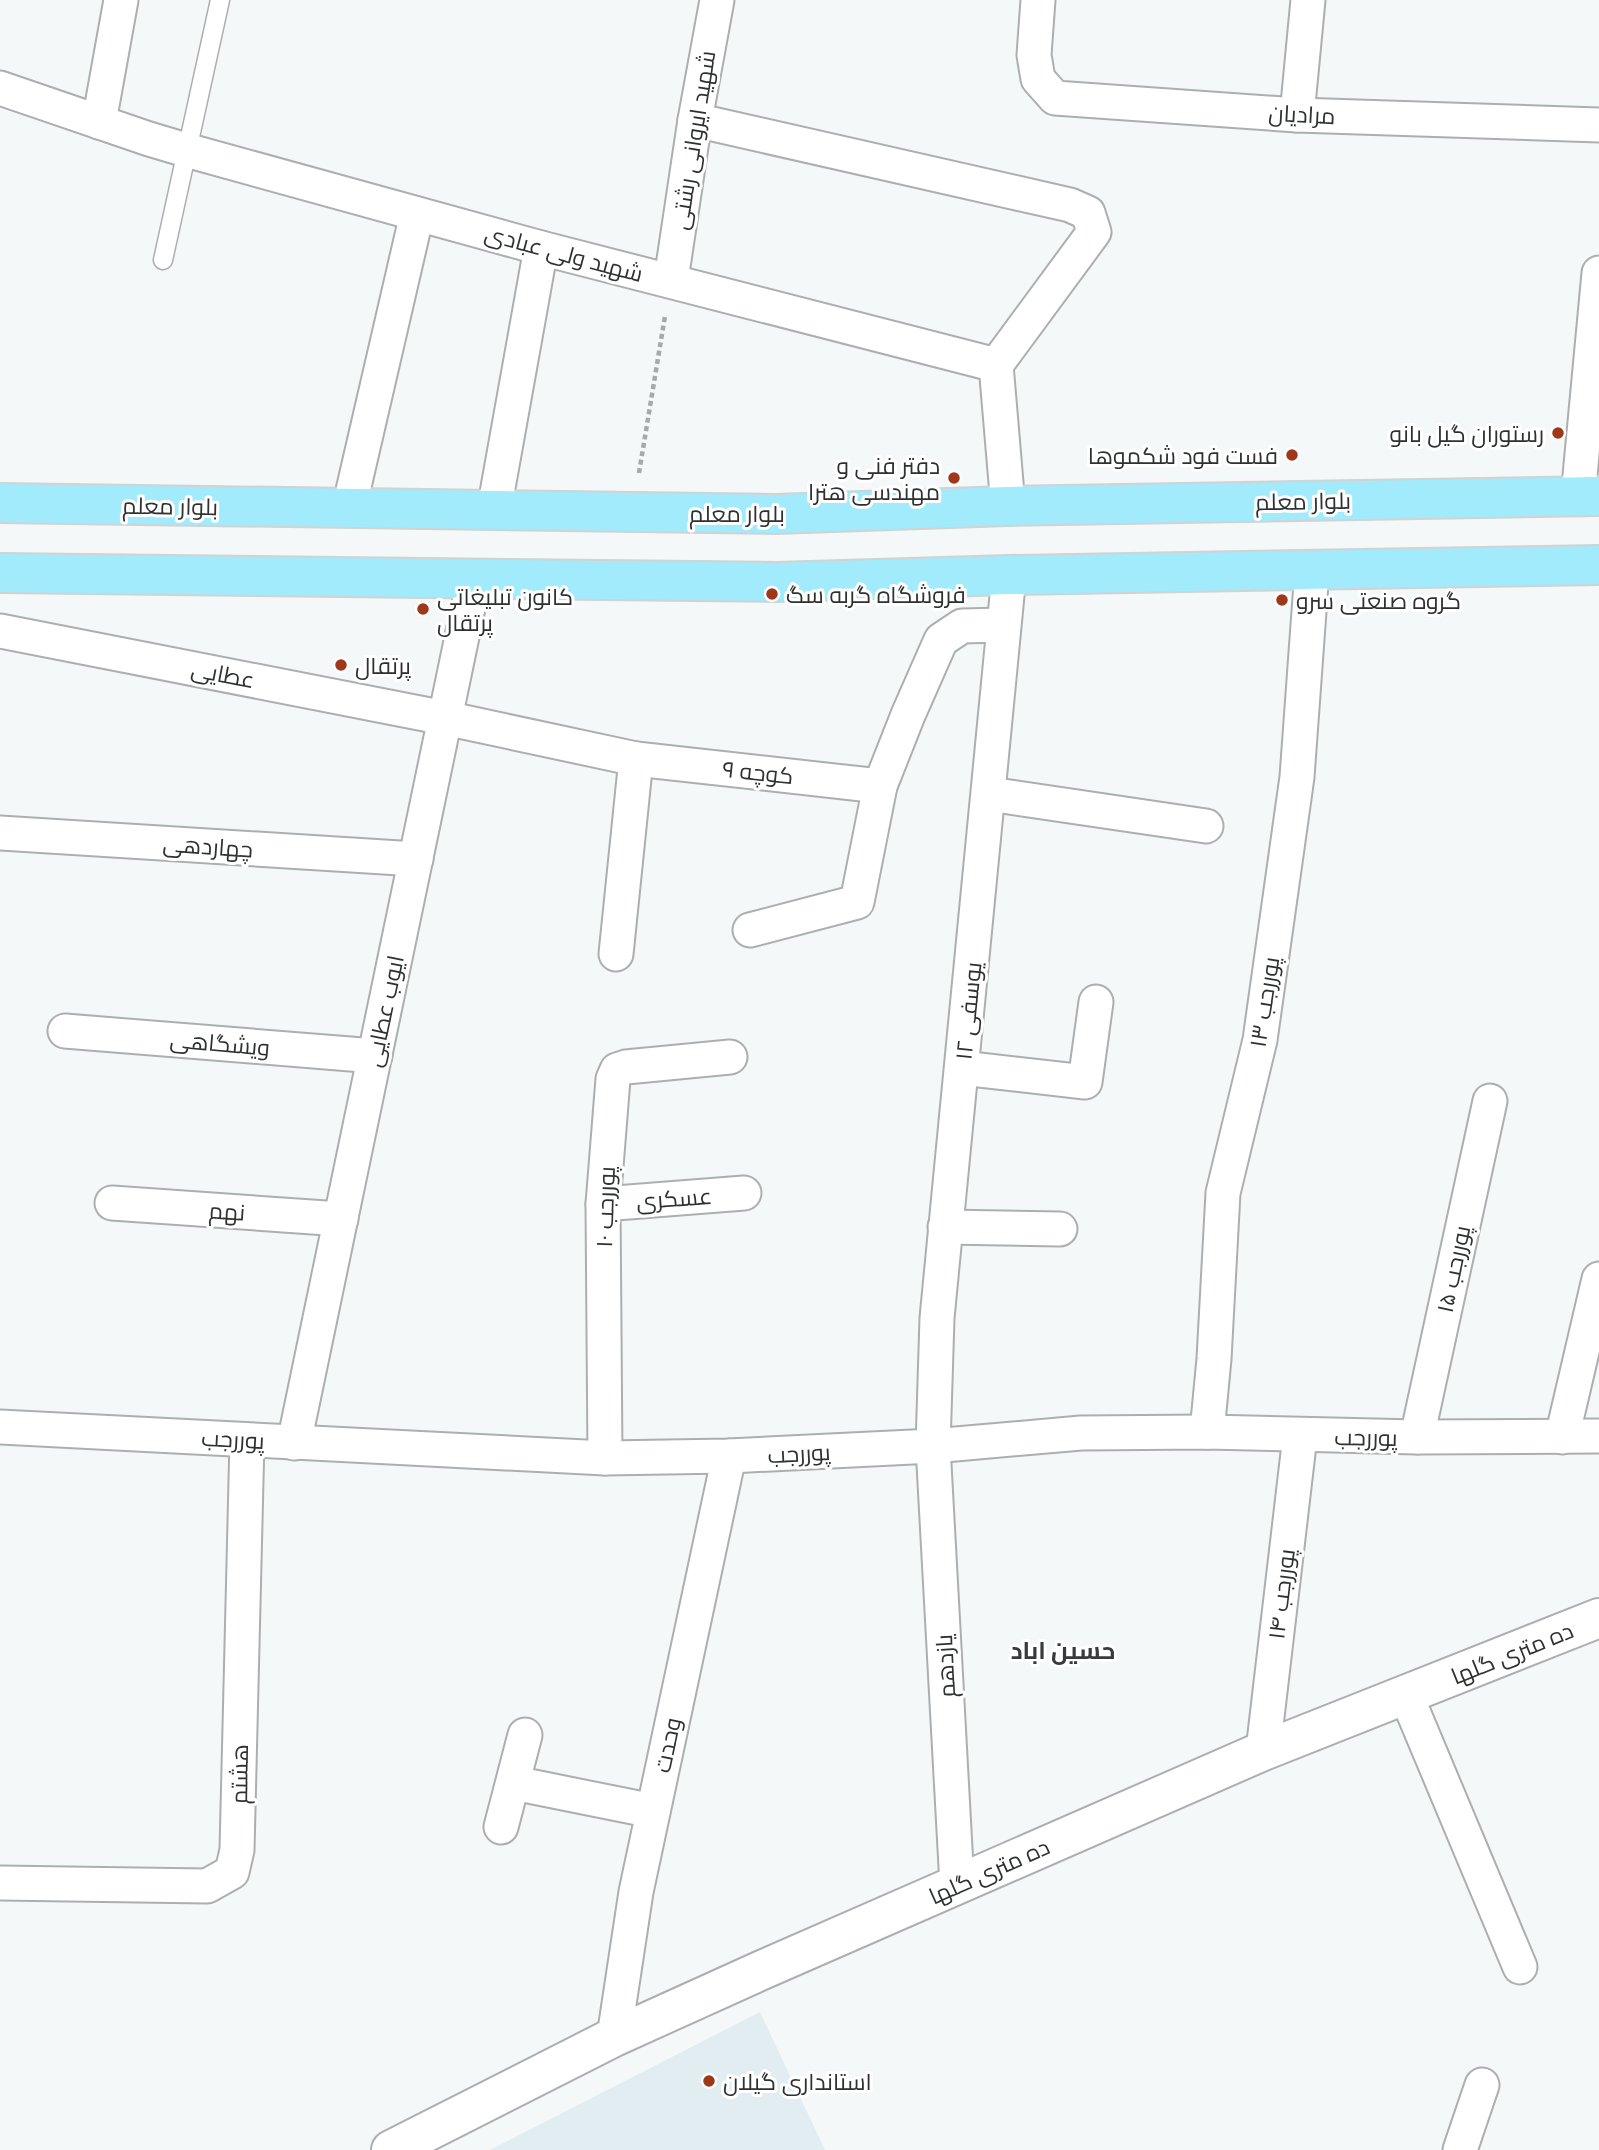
<svg xmlns="http://www.w3.org/2000/svg" width="1599" height="2150" font-family="'Public Sans',Cairo,sans-serif">
<rect width="100%" height="100%" fill="#f4f8f9"/>
<!-- built -->
<path fill="#e1edf1" d="M760,2012L825,2150H490Z"/>
<g fill="none" stroke-linecap="round" stroke-linejoin="round">
<defs>
<path id="lane" d="M163,260L220,0"/>
<g id="street">
<path d="M1038,0L1034,55L1038,79L1055,98L1297,115L1599,125"/>
<path d="M0,88L149,139L186,150L541,248L996,365L1008,506"/>
<path d="M1297,115L1308,0"/>
<path d="M695,120L1070,205L1088,213L1094,232L996,365"/>
<path d="M99,122L121,0"/>
<path d="M671,280L695,120L717,0"/>
<path d="M1578,497L1599,273"/>
<path d="M349,508L417,214"/>
<path d="M494,510L541,248"/>
<path d="M0,631L445,718L636,759L616,954"/>
<path d="M636,759L880,786"/>
<path d="M989,794L1206,826"/>
<path d="M0,833L416,859"/>
<path d="M750,930L857,902L880,786L908,715L941,640L962,626L1003,625"/>
<path d="M65,1031L375,1056"/>
<path d="M962,1068L1085,1082L1096,1002"/>
<path d="M112,1203L341,1219"/>
<path d="M603,1204L744,1193"/>
<path d="M945,1227L1060,1229"/>
<path d="M0,1427L605,1458L729,1456L933,1446L1081,1433L1207,1432L1417,1437L1599,1436"/>
<path d="M1207,1432L1214,1359L1223,1193L1260,1040L1297,777L1312,570"/>
<path d="M1417,1437L1490,1101"/>
<path d="M1562,1437L1599,1279"/>
<path d="M294,1443L474,579"/>
<path d="M605,1458L603,1204L613,1079L617,1070L626,1067L730,1057"/>
<path d="M1406,1695L1520,1967"/>
<path d="M1263,1751L1300,1436"/>
<path d="M514,1783L653,1811"/>
<path d="M501,1827L525,1735"/>
<path d="M0,1883L207,1886L232,1872L237,1850L247,1440"/>
<path d="M957,1885L933,1446L937,1318L1009,575"/>
<path d="M614,2037L636,1892L729,1456"/>
<path d="M1460,2150L1482,2085"/>
</g>
<path id="secondary" d="M391,2150L614,2037L762,1970L1263,1751L1599,1618"/>
<g id="primary">
<path d="M0,503L775,514L1008,506L1599,496"/>
<path d="M0,573L776,582L1009,575L1599,565"/>
</g>
</defs>
<!-- lane casing -->
<use href="#lane" stroke="#abafb0" stroke-width="21"/>
<!-- street casing -->
<use href="#street" stroke="#abafb0" stroke-width="37"/>
<!-- secondary casing -->
<use href="#secondary" stroke="#abafb0" stroke-width="42"/>
<!-- primary casing -->
<use href="#primary" stroke="#d1d2d2" stroke-width="42"/>
<!-- path -->
<path stroke="#a6a9aa" stroke-width="4.5" stroke-dasharray="5 3.5" stroke-linecap="butt" d="M639,473L665,316"/>
<!-- lane -->
<use href="#lane" stroke="#fff" stroke-width="18"/>
<!-- street -->
<use href="#street" stroke="#fff" stroke-width="33"/>
<!-- secondary -->
<use href="#secondary" stroke="#fff" stroke-width="38"/>
<!-- primary -->
<use href="#primary" stroke="#a2ebfc" stroke-width="38"/>
</g>
<!-- markers -->
<g fill="#9f381b" stroke="#fff" stroke-width="2.5">
<circle cx="1558" cy="433" r="7"/>
<circle cx="1292" cy="455" r="7"/>
<circle cx="954" cy="478" r="7"/>
<circle cx="772" cy="594" r="7"/>
<circle cx="1282" cy="600" r="7"/>
<circle cx="423" cy="609" r="7"/>
<circle cx="341" cy="665" r="7"/>
<circle cx="709" cy="2081" r="7"/>
</g>
<g text-anchor="middle" dominant-baseline="central" stroke-width="6" stroke-linejoin="round" paint-order="stroke">
<!-- street labels -->
<g font-size="23" fill="#2f3131" stroke="#fff">
<text transform="translate(1302 114) rotate(3)">مرادیان</text>
<text transform="translate(693 140) rotate(-81)">شهید ایروانی رشتی</text>
<text transform="translate(564 253) rotate(15)">شهید ولی عبادی</text>
<text transform="translate(1303 501) rotate(-1)">بلوار معلم</text>
<text transform="translate(170 506) rotate(1)">بلوار معلم</text>
<text x="737" y="513">بلوار معلم</text>
<text transform="translate(223 674) rotate(11)">عطایی</text>
<text transform="translate(758 772) rotate(6)">کوچه ۹</text>
<text transform="translate(208 846) rotate(4)">چهاردهی</text>
<text transform="translate(1264 1002) rotate(-81)">پوررجب ۱۳</text>
<text transform="translate(384 1011) rotate(-78)">ایوب عطایی</text>
<text transform="translate(968 1011) rotate(-84)">یوسفی ۱۲</text>
<text transform="translate(220 1043) rotate(5)">ویشگاهی</text>
<text transform="translate(674 1198) rotate(-4)">عسکری</text>
<text transform="translate(605 1207) rotate(-88)">پوررجب ۱۰</text>
<text transform="translate(227 1211) rotate(4)">نهم</text>
<text transform="translate(1453 1269) rotate(-78)">پوررجب ۱۵</text>
<text transform="translate(1366 1437) rotate(1)">پوررجب</text>
<text transform="translate(233 1439) rotate(3)">پوررجب</text>
<text transform="translate(799 1453) rotate(-3)">پوررجب</text>
<text transform="translate(1281 1594) rotate(-83)">پوررجب ۱۴</text>
<text transform="translate(1512 1653) rotate(-22)">ده متری گلها</text>
<text transform="translate(945 1666) rotate(-93)">یازدهم</text>
<text transform="translate(667 1745) rotate(-78)">وحدت</text>
<text transform="translate(239 1774) rotate(-89)">هشتم</text>
<text transform="translate(989 1871) rotate(-24)">ده متری گلها</text>
</g>
<!-- poi labels -->
<g font-size="23" fill="#2f3131" stroke="#fff" text-anchor="start">
<text x="1544" y="433" text-anchor="end">رستوران گیل بانو</text>
<text x="1278" y="455" text-anchor="end">فست فود شکموها</text>
<text x="940" y="465" text-anchor="end">دفتر فنی و<tspan x="940" dy="26">مهندسی هترا</tspan></text>
<text x="786" y="594">فروشگاه گربه سگ</text>
<text x="437" y="596">کانون تبلیغاتی<tspan x="437" dy="26">پرتقال</tspan></text>
<text x="1296" y="600">گروه صنعتی سرو</text>
<text x="355" y="665">پرتقال</text>
<text x="723" y="2081">استانداری گیلان</text>
</g>
<!-- neighbourhood labels -->
<g font-size="24" font-weight="bold" fill="#383b3c" stroke="#fff">
<text x="1063" y="1650">حسین اباد</text>
</g>
</g>
</svg>
